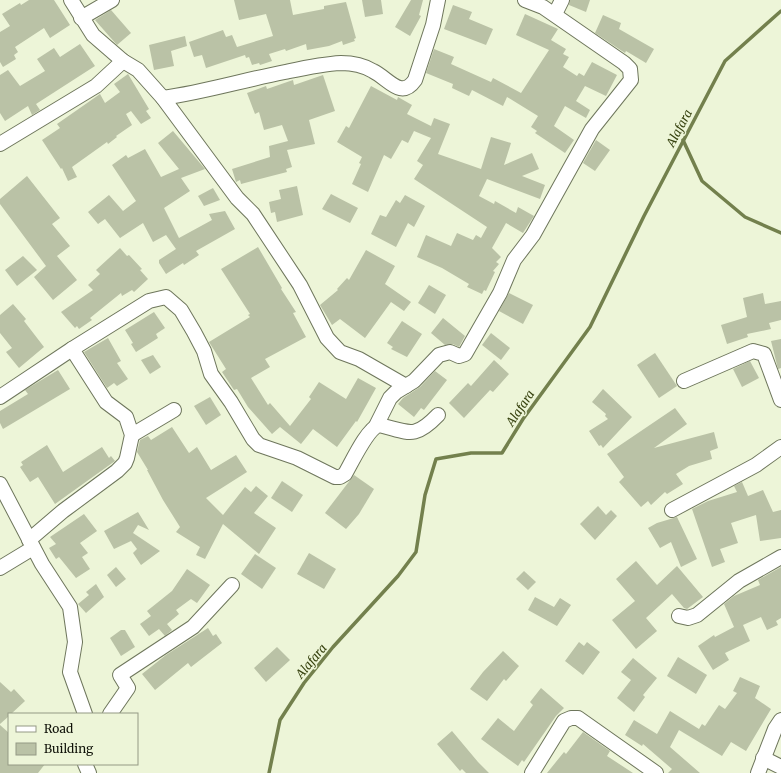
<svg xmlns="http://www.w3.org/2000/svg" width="781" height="773" font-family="Merriweather,serif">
<rect width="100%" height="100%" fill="#edf5d8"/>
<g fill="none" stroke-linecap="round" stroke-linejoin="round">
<!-- stream -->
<g stroke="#73804d" stroke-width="3.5">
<path d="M683,140L702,181L745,217L781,233"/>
<path d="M269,773L280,720L304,683L333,647L398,576L416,552L425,495L436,459L471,453H502L523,419L590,327L644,216L725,61L781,11"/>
</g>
</g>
<!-- building -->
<g fill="#bac2a6">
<path d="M29,0H54L70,25L50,38L44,28L15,47L18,52L14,55L16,59L3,67L0,62V32L10,26L2,14L20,3L21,5Z"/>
<path d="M234,0H290L293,15L324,9V6L346,2L356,38L354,39L355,41L343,45L342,41L329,46L307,50L306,44L286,51L285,49L269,54L272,61L260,65L259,63L252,65L249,57L246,58L245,55L206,68L202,55L194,57L189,42L223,30L226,37L232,35L237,47L273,36L266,14L239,20Z"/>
<path d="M362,0H381L383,14L365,17Z"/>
<path d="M411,0H423L419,15L421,16L410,36L395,27Z"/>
<path d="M570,0H590L586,12L569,5Z"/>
<path d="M453,5L472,12L469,19L493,29L486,45L444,29Z"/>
<path d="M111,10L131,33L117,45L95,20Z"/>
<path d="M525,14L558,29L551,40L566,49L563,54L569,57L563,67L577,76L579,73L584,76L592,62L617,75L606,96L585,86L576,101L590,110L586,118L565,106L554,126L574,140L565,153L535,133L537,131L531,127L538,116L507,97L503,106L472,90L469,96L452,88L453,84L426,73L434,49L454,57L451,64L491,82L493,78L521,93L549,50L516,35Z"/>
<path d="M603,15L621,23L619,29L654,49L646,63L626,51L625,53L595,33Z"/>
<path d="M185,36L187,46L171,51L174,66L154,70L149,45Z"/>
<path d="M80,44L95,66L36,104L40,110L32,115L28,106L5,121L0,113V75L8,70L20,86L45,71L37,59L54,48L60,57Z"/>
<path d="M128,74L149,109L146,111L151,118L141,124L131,111L126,114L132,125L116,136L117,137L108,144L107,142L72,167L77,177L68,181L62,168L61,169L42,140L60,128L57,124L100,94L105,103L120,92L114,84Z"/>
<path d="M323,75L335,111L309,120L315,144L287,150L292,167L286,169L287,172L241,184L240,180L236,182L232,169L270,157L269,146L288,141L282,125L264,130L259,112L255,114L247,93L266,86L267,89L293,80L294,85Z"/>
<path d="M371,86L397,100L398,97L412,105L407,114L431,126L434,118L450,124L438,154L481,169L491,137L511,143L504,165L532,153L539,169L522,176L545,185L540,199L487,179L479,196L494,204L495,201L516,213L518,207L534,216L523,233L506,223L492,248L501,257L496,262L499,264L493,271L495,272L486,291L484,290L482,294L467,287L469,284L442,268L417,257L426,235L451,246L457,233L473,240L476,235L481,238L487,227L414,179L423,165L417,161L431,138L414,131L408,143L402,140L391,159L384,155L368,192L352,184L361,164L359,163L362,157L337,142L346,126L349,128Z"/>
<path d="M173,131L205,169L181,178L190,191L164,208L179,238L212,220L209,214L225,211L235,229L196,251L199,255L184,265L183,263L166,274L159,263V260L176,249L166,235L153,242L143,223L120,238L105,219L98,224L88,212L109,195L123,211L136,201L112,165L126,155L128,158L145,149L161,177L179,169L158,143Z"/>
<path d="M596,140L610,150L595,171L583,163Z"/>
<path d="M27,176L60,218L52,224L70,246L57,256L77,280L53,300L34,277L46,266L0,204V199Z"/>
<path d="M297,186L303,215L277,222L275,212L271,213L269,202L281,199L279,190Z"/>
<path d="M213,188L220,200L204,206L198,196Z"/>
<path d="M331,194L358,208L350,223L322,209Z"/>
<path d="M405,195L425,206L414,227L408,223L396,247L371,234L380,215L386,217L396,200L400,203Z"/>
<path d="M258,247L282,288L281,289L296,312L293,313L306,337L265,359L270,367L251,378L268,405L270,403L290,426L311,399L309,397L319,382L346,399L358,378L376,388L357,422L356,421L337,447L313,429L301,444L280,427L272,434L248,407L237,389L234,390L222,372L226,369L209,342L250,317L248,315L250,314L221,269Z"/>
<path d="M120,248L127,256L129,255L142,269L140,270L148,279L134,292L132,290L122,296L121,293L90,318L92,320L79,329L77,326L75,328L61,312L93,290L88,285L100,274L96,270Z"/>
<path d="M366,250L395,266L385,284L411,302L404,311L391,302L365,338L340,319L332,325L320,305L338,290L337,289L347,278L349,280Z"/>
<path d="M23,256L37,270L17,286L5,270Z"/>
<path d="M429,285L446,295L435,314L418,303Z"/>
<path d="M509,293L533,305L523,324L499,311Z"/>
<path d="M763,293L765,304L781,301V320L769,323L771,329L747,334L748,337L727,344L721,325L747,317L743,298Z"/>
<path d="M13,304L26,319L24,321L44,347L19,368L6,352L12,348L0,333V315Z"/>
<path d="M154,312L165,328L156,334L158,338L136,352L131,344L133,343L125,330Z"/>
<path d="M443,318L465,336L459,347L453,344L445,345L431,333Z"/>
<path d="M402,321L422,334L407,357L391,349L393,347L387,343Z"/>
<path d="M491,333L510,348L501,360L482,345Z"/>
<path d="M108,338L121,361L117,363L128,379L117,386L114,383L107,388L84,352Z"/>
<path d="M781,339V368L778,369L771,341Z"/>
<path d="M655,353L677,386L659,398L637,365Z"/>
<path d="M153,355L161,367L150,374L141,360Z"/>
<path d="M494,360L509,374L493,392L490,390L464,418L449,403L468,383L471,386Z"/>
<path d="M750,361L759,378L742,387L733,369Z"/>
<path d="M58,370L70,389L3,429L0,423V411L28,394L25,390Z"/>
<path d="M435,371L447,380L424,410L421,408L414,417L398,404L403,398L420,387Z"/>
<path d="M603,389L632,417L603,448L601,445L599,446L589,431L608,419L605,416L606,414L592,402Z"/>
<path d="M210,397L221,415L206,425L194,406Z"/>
<path d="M675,408L687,424L654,448L714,432L718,448L710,451L712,459L689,466L676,474L683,484L667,494L665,492L651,505L648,501L641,507L619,482L624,477L607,454Z"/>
<path d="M172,427L189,453L197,447L211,470L236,455L247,472L206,498L223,515L245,487L251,492L256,486L268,496L254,513L276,528L259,554L223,524L205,559L196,555L200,547L176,532L180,527L163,500L147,470H148L137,452L140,440L148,436L151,440Z"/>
<path d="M47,445L63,472L102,447L109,458L111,456L115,461L55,504L38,477L30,482L20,467L23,465L21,462Z"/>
<path d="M354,475L374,489L359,514L346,529L325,513Z"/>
<path d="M282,481L303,495L292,512L271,498Z"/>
<path d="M742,482L748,496L763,490L773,512L781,510V538L760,541L756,515L731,523L738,543L720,549L725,562L712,567L692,509L708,501L737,492L734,486Z"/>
<path d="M598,506L606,515L611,510L617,516L595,540L580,524Z"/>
<path d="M138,512L149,530L138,525L133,533L160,551L141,565L133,553L137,549L131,541L114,549L104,531Z"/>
<path d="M84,514L97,531L80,543L88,553L82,557L90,569L76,578L59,557L56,559L49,548L56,544L50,537Z"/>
<path d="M677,517L697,559L681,567L671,542L660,548L648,528L657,523Z"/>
<path d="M309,553L336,569L324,589L297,574Z"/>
<path d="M255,554L276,568L262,589L241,574Z"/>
<path d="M636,561L657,585L677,566L703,597L687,609L684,608L672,594L646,618L657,631L636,649L612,620L635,601L616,579Z"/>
<path d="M116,567L126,579L116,587L107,575Z"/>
<path d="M781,567V618L776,621L778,625L767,630L761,617L743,625L750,641L725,653L729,660L713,670L698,646L714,635L715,637L734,627L724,604L734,596L760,585L758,580Z"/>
<path d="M187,569L210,585L197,603L191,599L176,610L179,614L167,624L172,630L165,636L159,629L149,636L140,624L151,616L147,611L172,591Z"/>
<path d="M524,571L536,582L528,590L516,579Z"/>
<path d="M96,584L104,597L86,613L78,604L89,595L86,592Z"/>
<path d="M535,597L554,607L560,598L571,605L557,626L528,610Z"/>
<path d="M208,628L213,636L216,634L222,643L191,667L188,663L155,690L142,674L166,655Z"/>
<path d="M121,630H125L135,647L121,656L110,638Z"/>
<path d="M579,642L584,646L587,642L600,652L583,675L565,661Z"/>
<path d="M277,647L290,660L266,682L254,668Z"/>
<path d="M503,651L519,666L506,681L504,679L487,701L470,689L483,672Z"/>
<path d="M678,657L707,675L696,694L667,676Z"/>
<path d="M633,658L657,678L643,695L645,697L634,712L617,698L631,680L621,672Z"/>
<path d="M740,677L760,686L755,698L771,709L746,751L731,742L722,756L679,730L670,747L700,773H668L672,769L643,744L642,746L625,735L634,720L657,734L670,711L699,729L702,724L705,726L719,705L725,709L737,693L733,691Z"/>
<path d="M0,682L11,692L14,689L25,701L11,714H9V716L0,724Z"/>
<path d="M541,688L564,708L556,716L524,762L522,760L518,766L481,739L498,718L514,731L533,705L530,702Z"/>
<path d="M0,725L9,733V764H45L38,773H0Z"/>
<path d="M452,731L478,762L489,773H466L462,769L460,771L437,744Z"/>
<path d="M583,732L610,751L607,756L633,773H547L564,752L566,754Z"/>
</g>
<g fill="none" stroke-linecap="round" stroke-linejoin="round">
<defs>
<g id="minor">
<path d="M71,0L93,35L123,61L138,70L163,98L237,198L253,214L300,285L327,338L340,352L359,359L406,386"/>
<path d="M555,14L562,0"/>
<path d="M81,18L112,0"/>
<path d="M163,98C204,92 244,80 285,72C304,68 322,64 341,63C353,63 363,65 373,71C389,79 401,100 415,80L433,25L438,0"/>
<path d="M0,144L96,86L123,61"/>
<path d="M684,381L753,351L764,354L781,400"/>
<path d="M0,397L72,349L149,301L166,297L181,310L194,332L204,351L211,374L231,402L253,439L259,445L297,458L335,477H340L345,474C352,462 367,429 379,425C409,432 414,440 438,415"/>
<path d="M376,426L390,398L396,392L414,381L439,355L450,352L459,356L465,354L500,293L514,260L533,235L592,129L631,80L630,69L624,63L543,7L525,0"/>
<path d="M132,435L174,410"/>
<path d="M0,484L42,564L70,607L75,642L70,672L85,714"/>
<path d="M672,510L756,465L781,447"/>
<path d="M29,540L63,511L117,471L125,463L127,458L132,435L126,417L106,402L72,349"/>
<path d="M0,568L33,548"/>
<path d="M679,616L688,618L697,615L739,581L781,557"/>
<path d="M110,714L128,688L120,675L193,627L232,585"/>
<path d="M763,758L781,767"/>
<path d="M85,764L89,773"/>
<path d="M532,773L564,721L571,718H578L656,773"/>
<path d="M758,773L775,729L781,720"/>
</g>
</defs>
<!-- minor casing -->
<use href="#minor" stroke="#6e765c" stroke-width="16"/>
<!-- minor -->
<use href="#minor" stroke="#fff" stroke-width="14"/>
</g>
<g text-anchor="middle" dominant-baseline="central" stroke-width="3" stroke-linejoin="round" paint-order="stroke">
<!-- water labels -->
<g font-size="12" font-style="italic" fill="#37420f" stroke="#edf5d8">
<text transform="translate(679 128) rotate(-62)">Alafara</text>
<text transform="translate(520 408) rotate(-56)">Alafara</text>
<text transform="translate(311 661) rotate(-50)">Alafara</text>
</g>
</g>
<!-- legend -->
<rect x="8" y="713" width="130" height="52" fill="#edf5d8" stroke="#949984"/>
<rect x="16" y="726" width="20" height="6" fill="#ffffff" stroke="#949984"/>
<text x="44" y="733" font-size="12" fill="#0e1007">Road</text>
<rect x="16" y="743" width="20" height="12" fill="#bac2a6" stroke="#949984"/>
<text x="44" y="753" font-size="12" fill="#0e1007">Building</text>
</svg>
